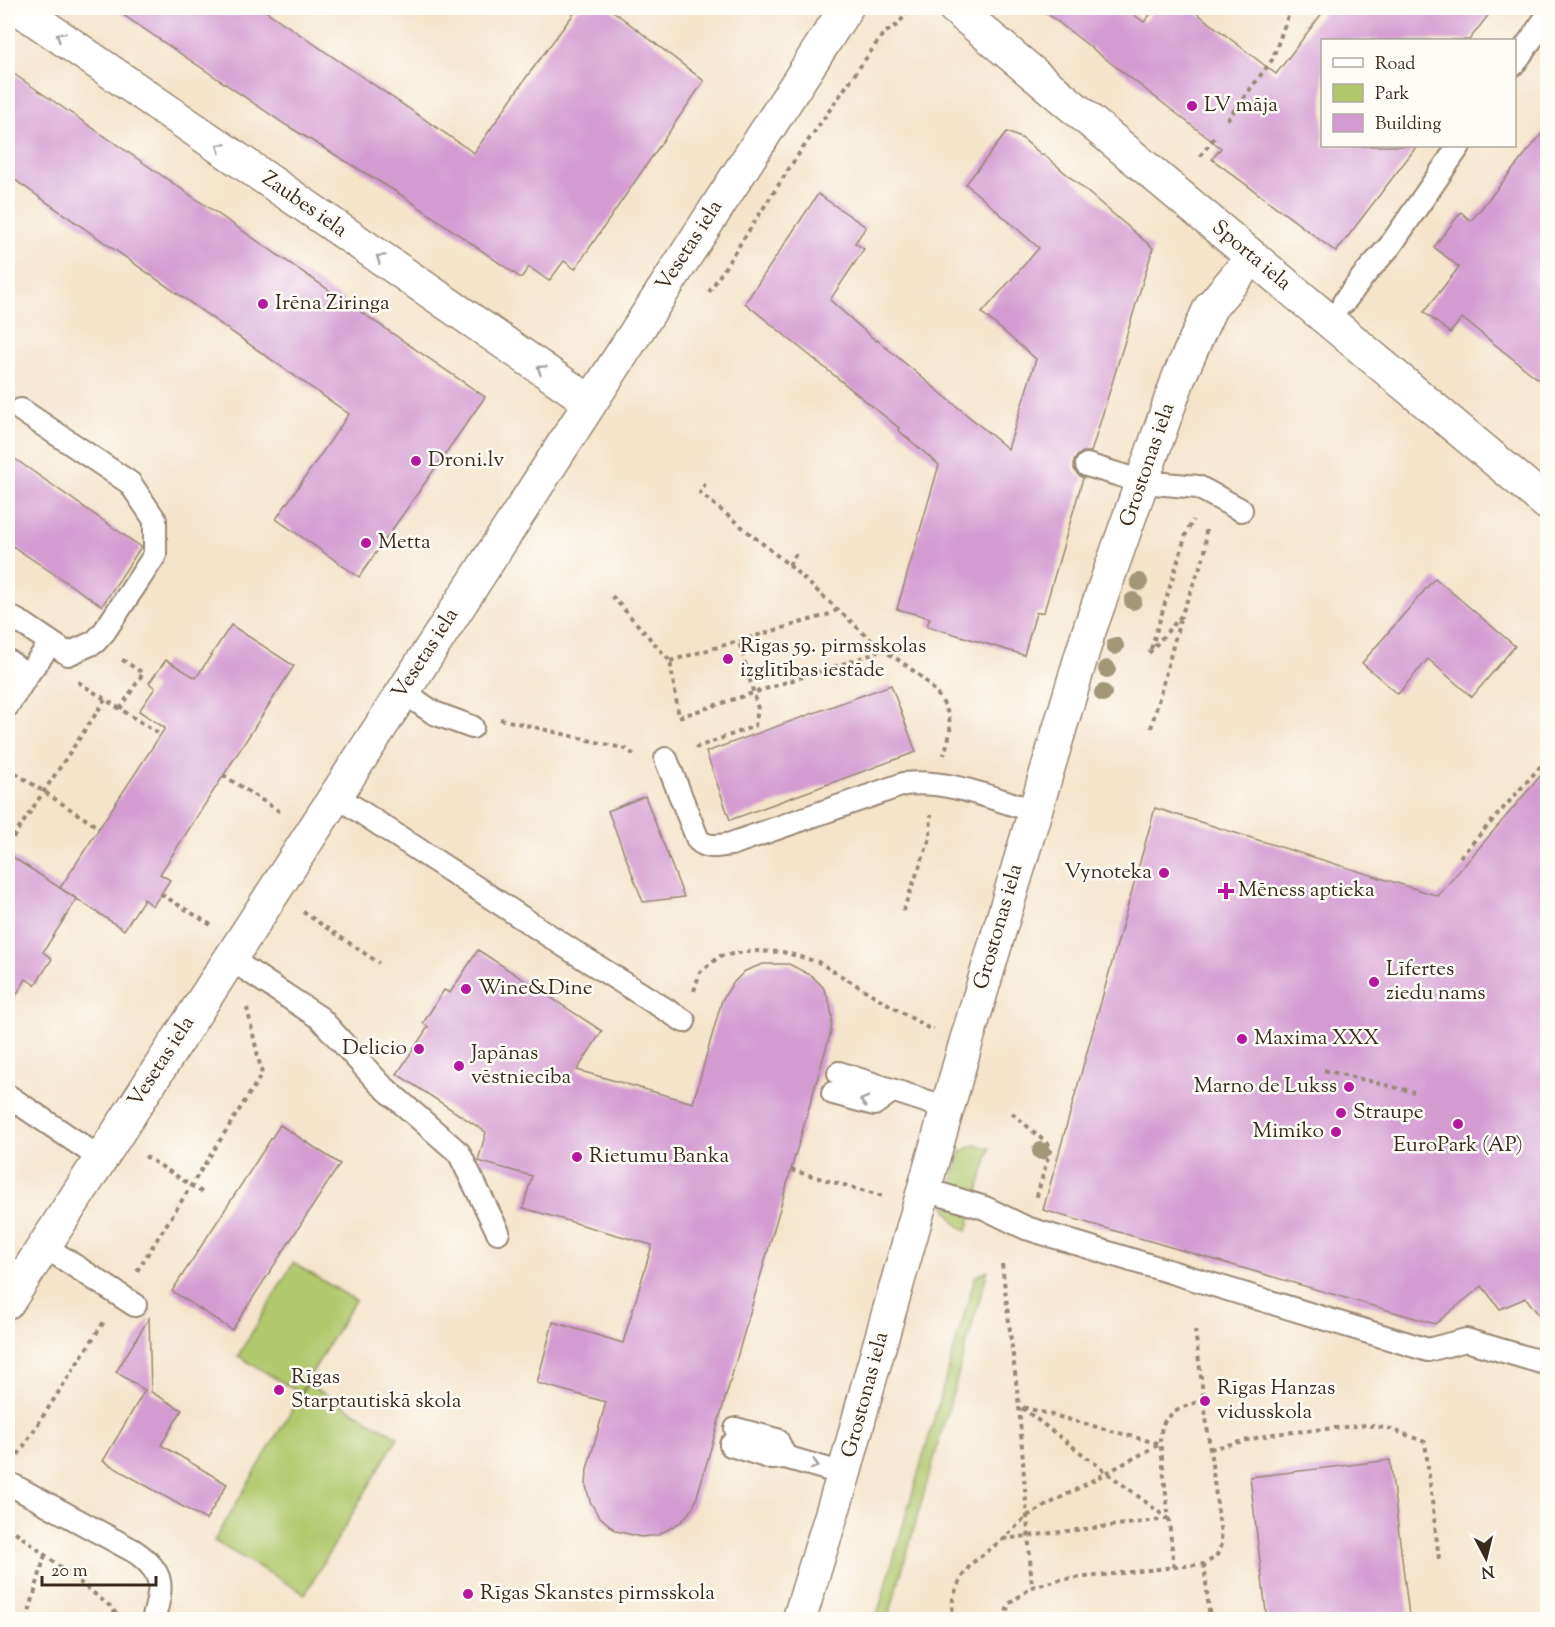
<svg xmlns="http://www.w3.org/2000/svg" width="1555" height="1627" font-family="'Sorts Mill Goudy',serif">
<rect width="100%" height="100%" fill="#fdfcf7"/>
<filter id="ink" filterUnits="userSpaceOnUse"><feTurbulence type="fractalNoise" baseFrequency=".0167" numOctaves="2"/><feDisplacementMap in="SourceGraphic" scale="12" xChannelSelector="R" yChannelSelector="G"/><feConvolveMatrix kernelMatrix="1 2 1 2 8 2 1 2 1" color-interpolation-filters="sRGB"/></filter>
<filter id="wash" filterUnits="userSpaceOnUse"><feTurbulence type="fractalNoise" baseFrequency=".008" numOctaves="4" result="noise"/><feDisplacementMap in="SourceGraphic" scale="24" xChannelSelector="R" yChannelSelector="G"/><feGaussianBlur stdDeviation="1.35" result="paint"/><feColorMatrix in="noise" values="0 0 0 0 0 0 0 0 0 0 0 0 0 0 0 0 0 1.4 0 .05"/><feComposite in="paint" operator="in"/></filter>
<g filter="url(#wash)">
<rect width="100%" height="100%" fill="#f4e4ca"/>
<!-- green -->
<g fill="#b1c86c" stroke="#767945" stroke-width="1.5">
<path d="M975,1145L990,1148L967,1231L955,1223L945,1206L961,1152Z"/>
<path d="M293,1263L355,1300L300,1393L238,1356Z"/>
<path d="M988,1270L888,1619H876L975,1277Z"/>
<path d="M307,1384L398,1437L305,1594L214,1541Z"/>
</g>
<g id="blocks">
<!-- building -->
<g fill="#d49bd1">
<path d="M113,8H261L474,153L525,79L578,8H609L704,81L575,269L564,261L549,281L529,267L521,278L403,196L286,125Z"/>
<path d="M1040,8H1125L1144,22L1156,8H1190L1276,74L1326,8H1494L1469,40H1323V146H1417L1336,252L1212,159L1221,148Z"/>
<path d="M8,70L485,397L359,577L276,519L349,414L8,175Z"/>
<path d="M1548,126V387L1462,318L1450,333L1424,312L1459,267L1434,247L1461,212L1471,221Z"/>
<path d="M1007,132L1023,139L1042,155L1043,154L1153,248L1093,446L1091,452H1083L1078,455L1074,461V469L1078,475L1083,478L1044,612L1036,613L1024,655L927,626L930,618L897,609L939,465L898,430L899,428L745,303L818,194L866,227L855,243L864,249L830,300L876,341L877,340L1008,449L1036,359L982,313L1039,248L966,184Z"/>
<path d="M8,454L141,547L102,606L8,543Z"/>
<path d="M1435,578L1515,646L1472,697L1428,659L1398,694L1362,663Z"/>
<path d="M231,625L294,666L160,874L170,880L153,906L144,899L124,930L60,888L165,728L139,711L155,688L149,683L166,660L196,678Z"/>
<path d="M891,685L916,752L730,820L706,752Z"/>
<path d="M1548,767V1327L1526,1298L1500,1309L1482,1286L1435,1324L1043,1210L1155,808L1438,896Z"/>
<path d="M645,796L677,879L684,897L643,902L608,811Z"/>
<path d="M8,854L77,899L43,952L52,959L35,985L26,979L8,1008Z"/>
<path d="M478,950L602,1031L577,1070L693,1103L722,1000L732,984L745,971L763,964H789L812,976L823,987L829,1001L832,1016L831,1031L696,1500L692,1509L681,1522L658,1535L641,1537L616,1531L598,1515L590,1501L586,1486L587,1469L606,1402L537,1383L553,1322L623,1343L652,1245L523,1208L532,1176L478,1161L486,1132L397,1074L428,1027L423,1023L444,990L450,993Z"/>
<path d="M280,1125L340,1164L232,1330L172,1291Z"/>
<path d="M149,1318L151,1392L182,1410L161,1445L227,1484L206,1520L103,1461L145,1390L116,1372Z"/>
<path d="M1390,1460L1409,1616L1378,1620H1267L1250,1477Z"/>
</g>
</g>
</g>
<g filter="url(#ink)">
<use href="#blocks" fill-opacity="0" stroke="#988774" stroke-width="1.5"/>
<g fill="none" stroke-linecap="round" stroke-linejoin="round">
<defs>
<g id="lane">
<path d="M1514,64L1548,15"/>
<path d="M1344,302L1365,274L1390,246L1459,146"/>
<path d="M1087,465L1143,482L1198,487L1241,510"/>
<path d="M8,616L25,625L68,654L95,642L104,632L155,555V520L130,483L21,410"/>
<path d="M8,661L27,675L51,643"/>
<path d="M402,691L434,713L472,727"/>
<path d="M8,705L27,675"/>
<path d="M666,759L698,840C707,849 719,846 731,844L904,784C947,779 992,798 1034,811"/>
<path d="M335,795L571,950L684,1021"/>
<path d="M229,958L320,1018L379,1083L459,1153L498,1232"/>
<path d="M839,1073L947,1108"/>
<path d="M833,1093L874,1104L892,1091"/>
<path d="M8,1096L100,1158"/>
<path d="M923,1189L985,1208L1026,1228L1428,1350L1466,1340L1548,1364"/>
<path d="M44,1246L135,1305"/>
<path d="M736,1429L777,1440L785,1457"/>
<path d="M731,1445L772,1458L785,1457L844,1474"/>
<path d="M8,1483L134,1551C165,1572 163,1586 153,1620"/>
</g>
<g id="street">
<path d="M18,8L589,401"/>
<path d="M955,8L1548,504"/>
<path d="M8,1302L846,8"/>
<path d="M799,1620L844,1474L867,1389L967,1039L1088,634L1179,377L1210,308L1252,258"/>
</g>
</defs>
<!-- lane casing -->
<use href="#lane" stroke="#988774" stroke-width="26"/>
<!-- street casing -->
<use href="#street" stroke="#988774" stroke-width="36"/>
<!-- path -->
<g stroke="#988774" stroke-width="4" stroke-dasharray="4.5 4.5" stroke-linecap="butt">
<path d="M1227,120L1272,60L1291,8"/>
<path d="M1200,156L1215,137"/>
<path d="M709,292L796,158L883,34L897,25L907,13"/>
<path d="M789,565L796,554"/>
<path d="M612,596L670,661L679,717L870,655L881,649L789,565L700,493L705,484"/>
<path d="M881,649C909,666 953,694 950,732C949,739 946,747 944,755"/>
<path d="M1151,649L1186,534L1193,520"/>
<path d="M1149,653L1181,616L1205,554L1206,526"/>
<path d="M670,661L827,615L837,610"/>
<path d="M78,682L161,735"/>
<path d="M120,709L143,673L121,659"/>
<path d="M500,719L626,749L636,756"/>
<path d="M1151,728L1180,620"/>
<path d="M695,748L755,726L758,709L739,641"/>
<path d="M8,768L99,828"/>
<path d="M223,775L282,813"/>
<path d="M8,845L105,700"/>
<path d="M1460,857L1548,758"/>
<path d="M161,894L211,925"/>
<path d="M903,911L930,838L931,815"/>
<path d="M303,912L379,963"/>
<path d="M694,991L700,972L720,956L752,951L783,952L818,962L928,1028L934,1029"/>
<path d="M1324,1070L1414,1092"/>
<path d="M1012,1113L1051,1147L1036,1199"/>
<path d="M145,1156L205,1194"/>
<path d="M791,1170L886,1197"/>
<path d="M1002,1264L1019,1406L1032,1587"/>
<path d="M137,1271L262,1074L247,1008"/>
<path d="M1022,1408L1168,1519"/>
<path d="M1210,1449L1273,1434L1366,1425L1391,1429L1425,1442L1439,1559"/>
<path d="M18,1455L105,1320"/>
<path d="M8,1526L110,1606L121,1620"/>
<path d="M1003,1539L1167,1519"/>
<path d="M1204,1564L1210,1620"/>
<path d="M1174,1567L1160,1439C1161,1435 1161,1428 1163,1424C1170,1411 1190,1403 1204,1401"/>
<path d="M27,1620L45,1555"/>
<path d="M952,1620L953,1597L961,1578L971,1564L1003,1539L1027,1516L1160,1444L1019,1406"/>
<path d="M1003,1620L1009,1604L1032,1587L1058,1580L1204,1564L1216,1557L1222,1544L1195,1330"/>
</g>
<!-- lane -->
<use href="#lane" stroke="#fff" stroke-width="22"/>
<!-- street -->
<use href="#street" stroke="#fff" stroke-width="33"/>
</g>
<!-- trees -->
<g fill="#a29878">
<circle cx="1139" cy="582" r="9"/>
<circle cx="1133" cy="601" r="9"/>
<circle cx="1115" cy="646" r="9"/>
<circle cx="1107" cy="669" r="9"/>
<circle cx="1103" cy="693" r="9"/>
<circle cx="1041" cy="1151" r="9"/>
</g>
<!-- one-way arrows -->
<defs><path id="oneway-chevron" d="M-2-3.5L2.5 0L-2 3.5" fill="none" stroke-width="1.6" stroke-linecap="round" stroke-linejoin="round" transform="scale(1.5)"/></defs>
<g stroke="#a79f9a">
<use href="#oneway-chevron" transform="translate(60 36) rotate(-145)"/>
<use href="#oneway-chevron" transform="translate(220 147) rotate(-145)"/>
<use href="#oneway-chevron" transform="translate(380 258) rotate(-145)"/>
<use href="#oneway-chevron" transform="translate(541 369) rotate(-146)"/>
<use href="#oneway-chevron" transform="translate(864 1101) rotate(-165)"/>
<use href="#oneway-chevron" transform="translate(815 1465) rotate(16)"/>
</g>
</g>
<!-- markers -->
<g fill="#b5179e" stroke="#fdfcf7" stroke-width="2">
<circle cx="1192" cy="106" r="6"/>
<circle cx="263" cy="304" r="6"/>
<circle cx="416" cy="461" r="6"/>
<circle cx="366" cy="543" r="6"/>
<circle cx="728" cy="659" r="6"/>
<circle cx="1164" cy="873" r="6"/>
<path d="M1223 882h6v6h6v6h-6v6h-6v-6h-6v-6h6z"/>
<circle cx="1374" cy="982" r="6"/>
<circle cx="466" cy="989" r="6"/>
<circle cx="1242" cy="1039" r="6"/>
<circle cx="419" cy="1049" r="6"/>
<circle cx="459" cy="1066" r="6"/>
<circle cx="1349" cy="1087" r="6"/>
<circle cx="1341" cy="1113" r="6"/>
<circle cx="1458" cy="1124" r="6"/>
<circle cx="1336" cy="1132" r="6"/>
<circle cx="577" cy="1157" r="6"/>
<circle cx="279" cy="1390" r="6"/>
<circle cx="1205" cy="1401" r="6"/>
<circle cx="468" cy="1594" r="6"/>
</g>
<g text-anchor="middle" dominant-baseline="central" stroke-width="5" stroke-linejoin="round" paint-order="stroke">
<!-- poi labels -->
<g font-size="21" fill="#3b2a1e" stroke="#fdfcf7" text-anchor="start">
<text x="1204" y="106">LV māja</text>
<text x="275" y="304">Irēna Ziringa</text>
<text x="428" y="461">Droni.lv</text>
<text x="378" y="543">Metta</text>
<text x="740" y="647">Rīgas 59. pirmsskolas<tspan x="740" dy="24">izglītības iestāde</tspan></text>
<text x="1152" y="873" text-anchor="end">Vynoteka</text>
<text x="1238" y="891">Mēness aptieka</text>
<text x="1386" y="970">Līfertes<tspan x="1386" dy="24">ziedu nams</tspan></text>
<text x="478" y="989">Wine&amp;Dine</text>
<text x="1254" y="1039">Maxima XXX</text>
<text x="407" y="1049" text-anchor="end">Delicio</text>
<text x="471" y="1054">Japānas<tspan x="471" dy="24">vēstniecība</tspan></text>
<text x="1337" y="1087" text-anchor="end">Marno de Lukss</text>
<text x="1353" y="1113">Straupe</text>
<text x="1324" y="1132" text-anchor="end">Mimiko</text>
<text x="1458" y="1146" text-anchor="middle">EuroPark (AP)</text>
<text x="589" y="1157">Rietumu Banka</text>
<text x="291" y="1378">Rīgas<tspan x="291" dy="24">Starptautiskā skola</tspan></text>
<text x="1217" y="1389">Rīgas Hanzas<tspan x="1217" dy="24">vidusskola</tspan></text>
<text x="480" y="1594">Rīgas Skanstes pirmsskola</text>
</g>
<!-- street labels -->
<g font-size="21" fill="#3b2a1e" stroke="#fdfcf7">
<text transform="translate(304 205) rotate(35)">Zaubes iela</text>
<text transform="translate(690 246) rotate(-57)">Vesetas iela</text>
<text transform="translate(1251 256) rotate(40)">Sporta iela</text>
<text transform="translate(1148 465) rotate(-71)">Grostonas iela</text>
<text transform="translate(426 654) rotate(-57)">Vesetas iela</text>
<text transform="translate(999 927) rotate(-74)">Grostonas iela</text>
<text transform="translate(162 1062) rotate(-57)">Vesetas iela</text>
<text transform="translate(866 1395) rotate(-75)">Grostonas iela</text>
</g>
</g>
<!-- margin -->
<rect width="1555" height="1627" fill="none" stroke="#fdfcf7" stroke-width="30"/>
<!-- legend -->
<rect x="1321" y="39" width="195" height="108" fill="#fdfcf7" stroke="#afa8a0" stroke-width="1.5"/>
<rect x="1333" y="58" width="30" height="9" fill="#ffffff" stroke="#afa8a0" stroke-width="1.5"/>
<text x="1375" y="69" font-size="18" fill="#3b2a1e">Road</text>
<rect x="1333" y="84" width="30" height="18" fill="#b1c86c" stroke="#afa8a0" stroke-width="1.5"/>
<text x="1375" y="99" font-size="18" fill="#3b2a1e">Park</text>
<rect x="1333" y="114" width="30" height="18" fill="#d49bd1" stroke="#afa8a0" stroke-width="1.5"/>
<text x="1375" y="129" font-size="18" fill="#3b2a1e">Building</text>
<!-- north arrow -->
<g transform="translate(1486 1558) rotate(173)" stroke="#fdfcf7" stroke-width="4.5" paint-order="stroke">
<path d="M0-4.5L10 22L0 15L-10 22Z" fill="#3b2a1e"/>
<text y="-9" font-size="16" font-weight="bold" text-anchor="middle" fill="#3b2a1e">N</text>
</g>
<!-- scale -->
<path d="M42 1576v9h114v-9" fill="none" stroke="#3b2a1e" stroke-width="3"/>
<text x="51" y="1576" font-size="18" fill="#3b2a1e" stroke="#fdfcf7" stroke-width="4.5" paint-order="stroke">20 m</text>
</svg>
